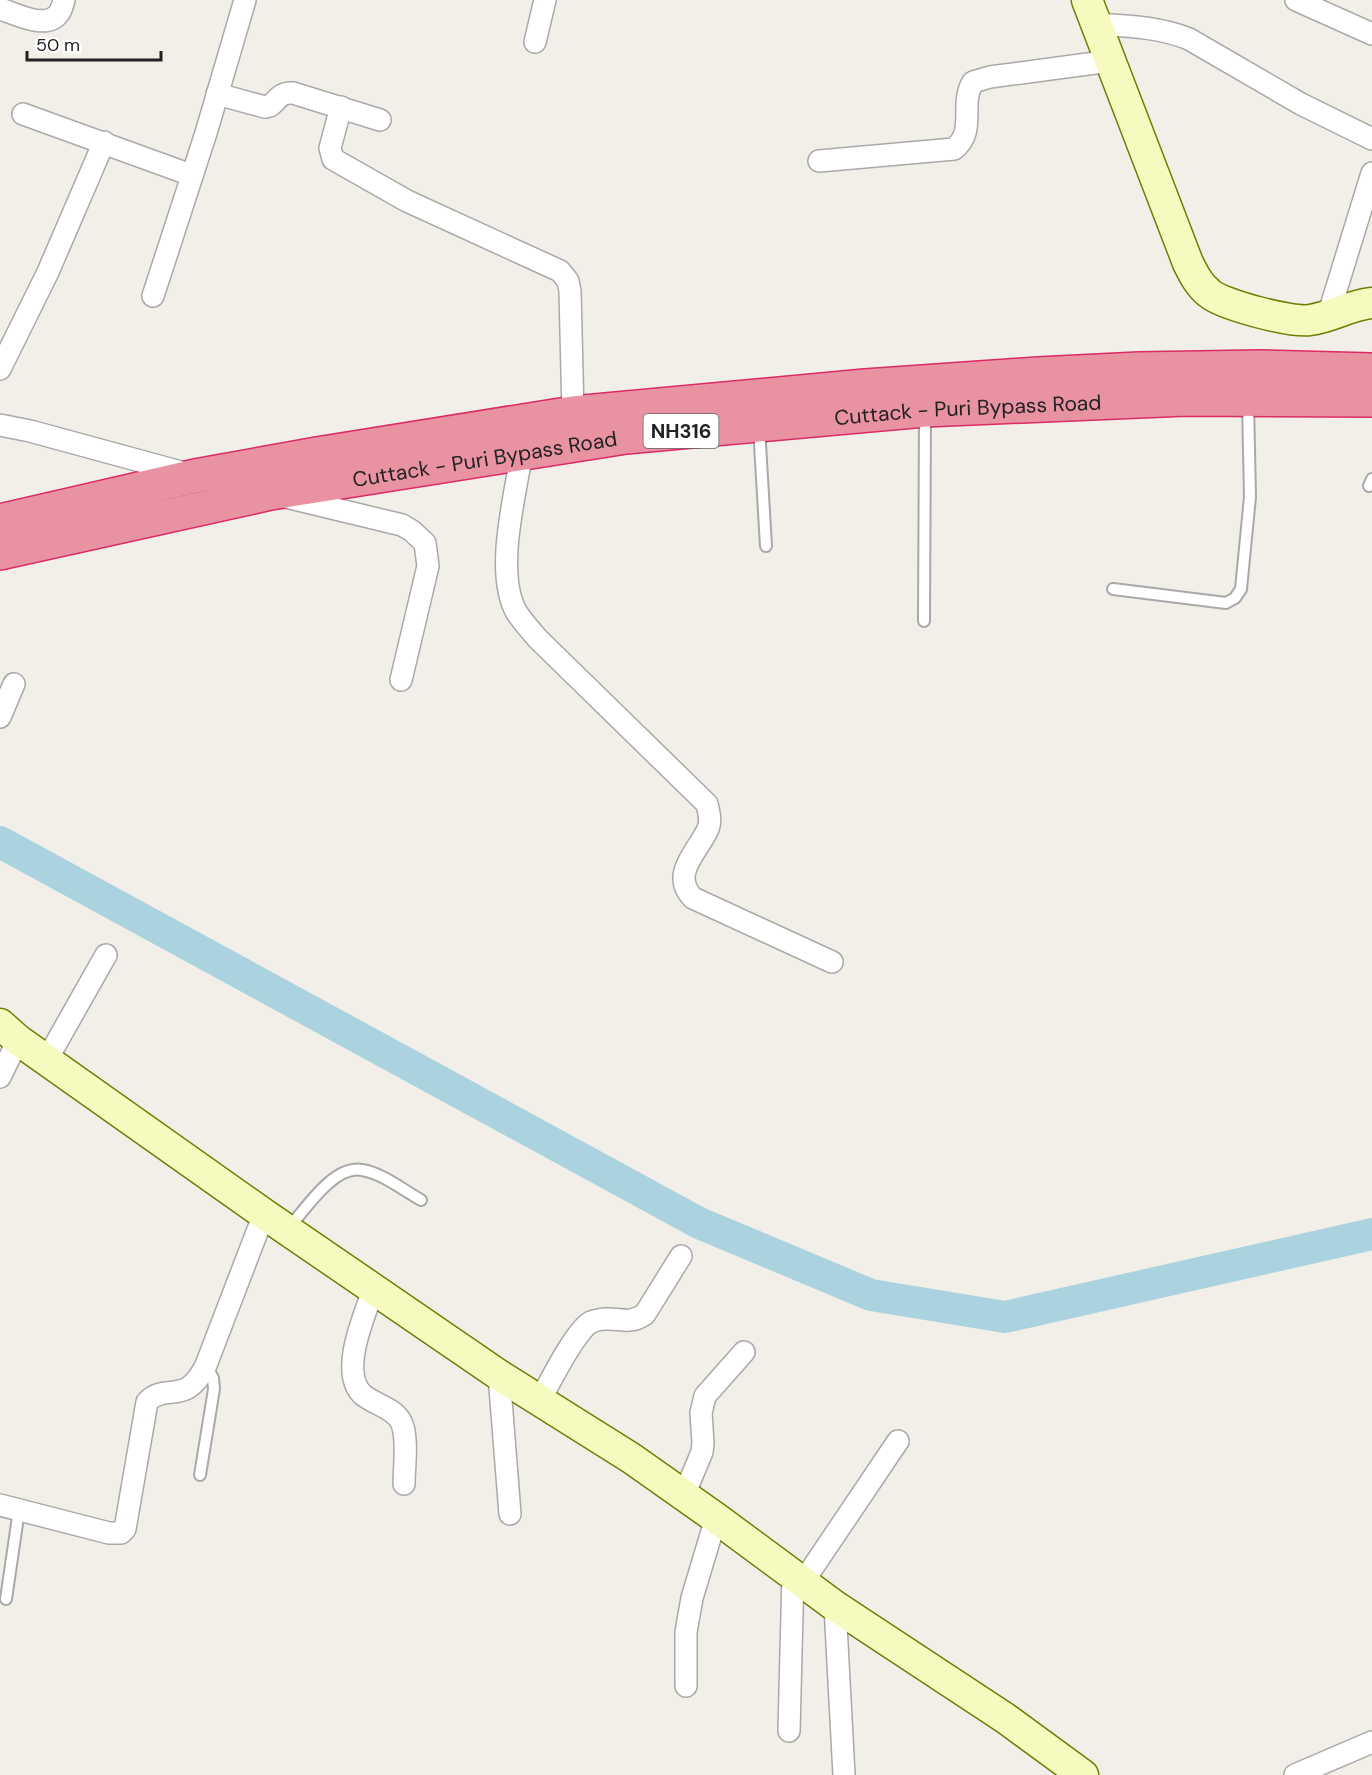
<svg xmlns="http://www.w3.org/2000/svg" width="1372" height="1775" font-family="'DM Sans',sans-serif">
<rect width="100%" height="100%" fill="#f2efe9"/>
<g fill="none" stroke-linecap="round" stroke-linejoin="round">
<!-- river -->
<path stroke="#aad3df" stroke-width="32" d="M0,842L699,1223L871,1295L1005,1317L1372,1234"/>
<defs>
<g id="lane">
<path d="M759,427L766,546"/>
<path d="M1369,486L1372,479"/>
<path d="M1113,589L1226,603L1235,598L1241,589L1250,497L1248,402"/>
<path d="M924,621L925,413"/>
<path d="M288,1229C305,1210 333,1165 362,1170C382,1173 403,1190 421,1200"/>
<path d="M200,1475L214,1389L213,1378L206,1365"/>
<path d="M6,1599L19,1510"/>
</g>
<g id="street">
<path d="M1296,0L1372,34"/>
<path d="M0,9C15,13 46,31 59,13C61,10 63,4 64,0"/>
<path d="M1096,24C1128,26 1159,27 1189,39L1301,104L1372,139"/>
<path d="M535,42L545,0"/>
<path d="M217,94L265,107L270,106C278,99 281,92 293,93L380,120"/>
<path d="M341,107L330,148L333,159L407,201L560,271L568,281L570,291L573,413"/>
<path d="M23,114L191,175"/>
<path d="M819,161L954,149C977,131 959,104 973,82L990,77L1110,61"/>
<path d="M153,296L206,133L245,0"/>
<path d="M1328,316L1372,173"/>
<path d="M0,369L48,272L104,142"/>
<path d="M0,425L30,431L188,474"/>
<path d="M522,452C515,496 494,574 517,613C523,622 531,631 538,639L707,804C709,813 712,822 707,831C697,852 670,875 693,898L832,962"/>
<path d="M286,497L402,525L412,531L425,543L428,566L401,680"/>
<path d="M0,717L14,684"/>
<path d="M46,1061L106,955"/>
<path d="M0,1077L18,1040"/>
<path d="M374,1288C365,1314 339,1371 362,1394C373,1404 392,1407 400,1420C409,1434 404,1467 404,1484"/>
<path d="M499,1375L510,1514"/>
<path d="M540,1400C550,1382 575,1331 591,1322C594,1321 602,1319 605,1319C622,1318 629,1325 645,1314L681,1256"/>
<path d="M684,1495L702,1452L703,1443L701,1413L705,1396L744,1352"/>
<path d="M0,1505L109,1533H121L125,1529L147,1402C166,1382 186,1407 206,1365L264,1214"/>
<path d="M803,1582L898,1441"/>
<path d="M835,1606L844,1775"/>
<path d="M686,1686V1632L692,1598L716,1518"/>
<path d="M789,1731L793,1574"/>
<path d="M1295,1775L1372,1742"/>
</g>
<g id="secondary">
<path d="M1087,0L1188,263C1194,275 1199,285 1209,293C1222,305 1293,323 1310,320C1332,317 1350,305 1372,303"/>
<path d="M0,1024L18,1040L264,1214L499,1375L631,1458L716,1518L835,1606L1005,1718L1083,1775"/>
</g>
<g id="highway">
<path d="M0,521L195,476L317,454L573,413L865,386L1038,374L1139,369L1259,367L1372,370"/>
<path id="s1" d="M0,553L271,493L626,437L925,410L1186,399L1372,400"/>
</g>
</defs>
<!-- lane casing -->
<use href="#lane" stroke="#a9a9a9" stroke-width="14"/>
<!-- street casing -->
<use href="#street" stroke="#a9a9a9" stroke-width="24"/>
<!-- secondary casing -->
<use href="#secondary" stroke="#707d05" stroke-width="33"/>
<!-- highway casing -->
<use href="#highway" stroke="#dc2a67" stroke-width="36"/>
<!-- lane -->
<use href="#lane" stroke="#fff" stroke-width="10"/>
<!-- street -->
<use href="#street" stroke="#fff" stroke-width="21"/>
<!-- secondary -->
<use href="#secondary" stroke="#f7fabf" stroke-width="30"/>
<!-- highway -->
<use href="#highway" stroke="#e892a2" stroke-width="33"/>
</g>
<g text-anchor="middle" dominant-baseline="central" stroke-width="4.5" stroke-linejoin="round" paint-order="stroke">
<!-- shield labels -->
<rect fill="#fff" stroke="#646464" stroke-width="1.5" x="643.5" y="414" width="75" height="34" rx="4.5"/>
<g font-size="20" font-weight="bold" fill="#222">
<text x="681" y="431">NH316</text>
</g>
<!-- street labels -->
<g font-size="21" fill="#222" stroke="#fff">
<text stroke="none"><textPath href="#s1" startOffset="980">Cuttack - Puri Bypass Road</textPath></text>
<text stroke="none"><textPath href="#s1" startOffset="494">Cuttack - Puri Bypass Road</textPath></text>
</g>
</g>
<!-- scale -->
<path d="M27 51v9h134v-9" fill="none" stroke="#222222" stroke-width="3"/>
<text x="36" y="51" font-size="18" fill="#222222" stroke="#ffffff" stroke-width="4.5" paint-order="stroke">50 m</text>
</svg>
